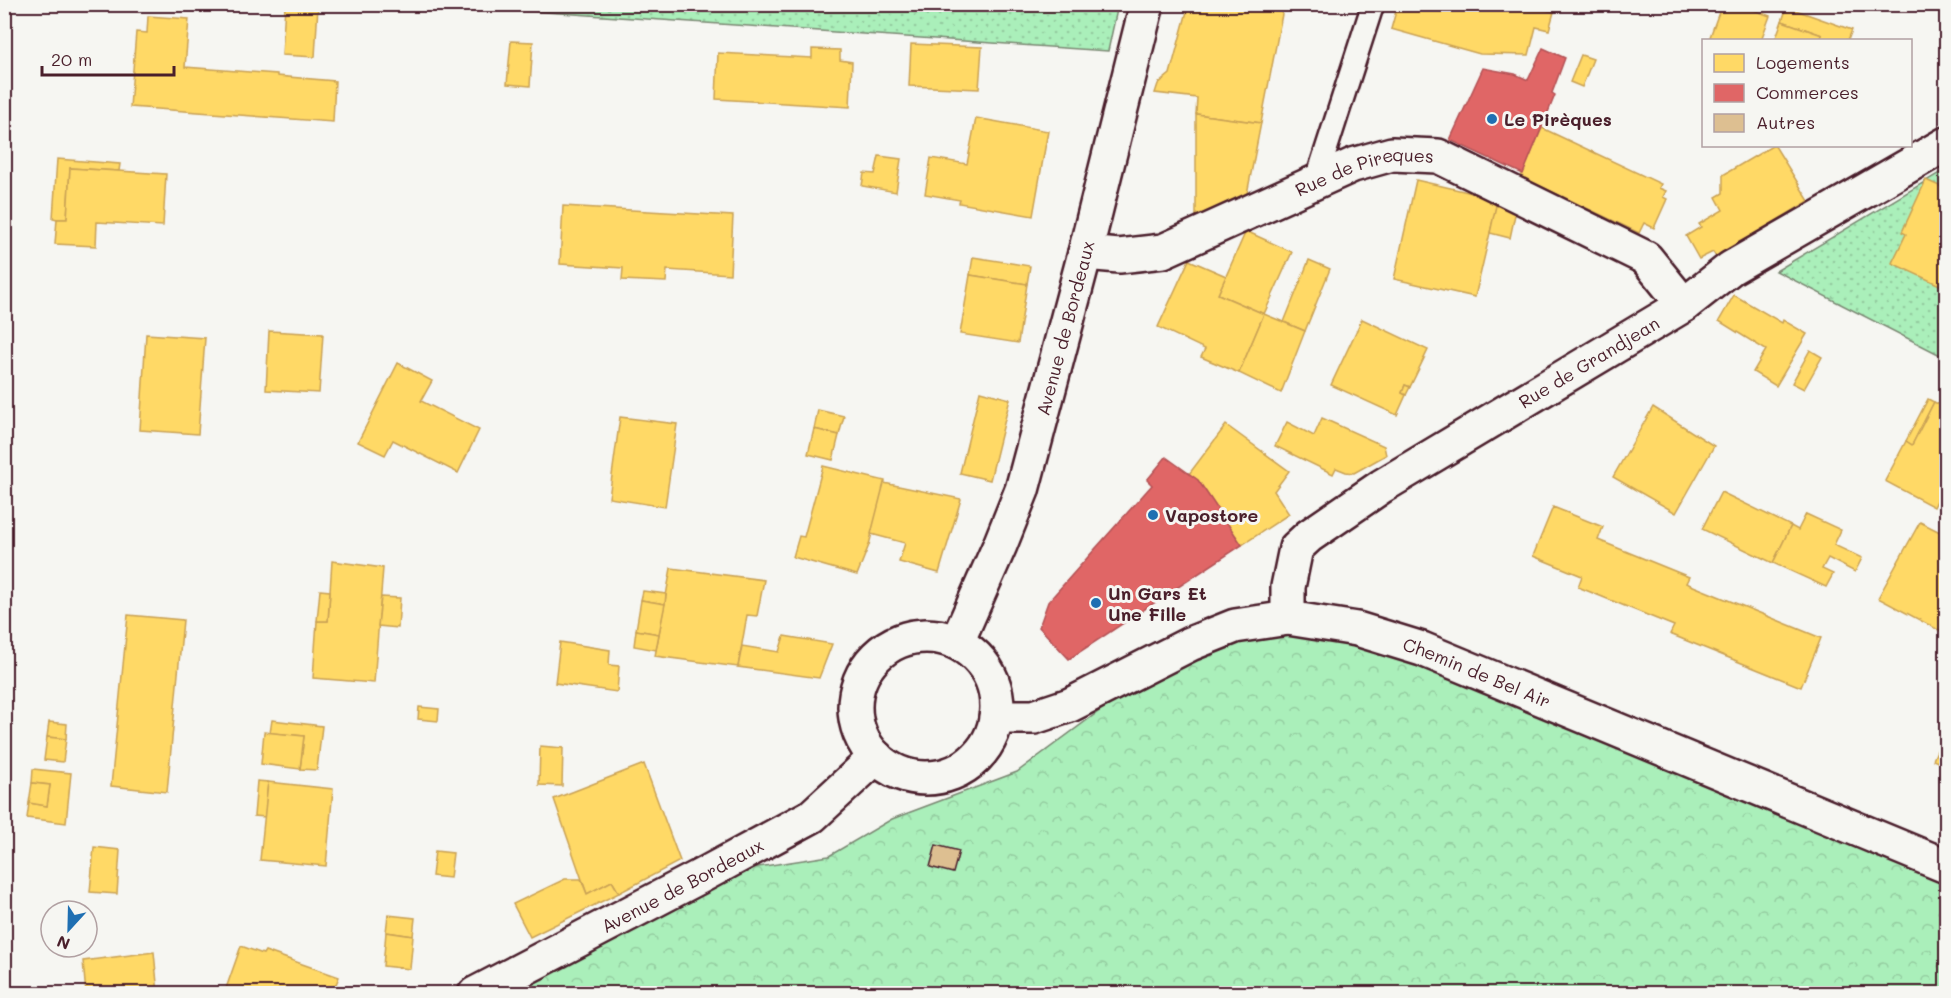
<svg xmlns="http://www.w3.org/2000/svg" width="1951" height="998" font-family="Mali,sans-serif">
<defs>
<pattern id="forest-crowns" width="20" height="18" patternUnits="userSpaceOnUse" patternTransform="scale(1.5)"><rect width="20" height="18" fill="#aaefba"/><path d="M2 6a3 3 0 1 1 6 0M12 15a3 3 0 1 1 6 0" fill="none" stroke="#94cca0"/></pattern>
<pattern id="park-dots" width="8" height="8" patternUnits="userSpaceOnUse" patternTransform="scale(1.5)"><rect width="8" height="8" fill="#aaefba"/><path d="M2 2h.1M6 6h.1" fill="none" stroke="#94cca0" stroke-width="1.8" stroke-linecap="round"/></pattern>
</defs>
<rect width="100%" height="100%" fill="#f6f6f2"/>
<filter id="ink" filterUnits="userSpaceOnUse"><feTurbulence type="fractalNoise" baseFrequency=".0167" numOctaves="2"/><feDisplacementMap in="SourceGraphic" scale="12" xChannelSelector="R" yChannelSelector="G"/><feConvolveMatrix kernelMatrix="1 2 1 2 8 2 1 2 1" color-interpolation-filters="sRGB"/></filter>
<g filter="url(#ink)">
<!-- forest -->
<path fill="url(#forest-crowns)" stroke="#7a8772" stroke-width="1.5" d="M1235,626L1357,629L1946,866V993L475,994L701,876L829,856L892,819L1017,772L1190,644Z"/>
<!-- park -->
<g fill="url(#park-dots)" stroke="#7a8772" stroke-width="1.5">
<path d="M445,5L1118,4V5L1108,51Z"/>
<path d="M1946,169V358L1776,271Z"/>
</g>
<!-- homes -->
<g fill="#ffd966" stroke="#c9a154" stroke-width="1.5">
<path d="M1189,4H1284L1261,123L1196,114L1197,98L1155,93L1158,84L1170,74Z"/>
<path d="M1284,4H1305L1304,8Z"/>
<path d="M1398,4H1462L1485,11L1487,4H1522L1554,12L1549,30L1536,27L1529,55L1480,54L1391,29Z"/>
<path d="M1462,4H1487L1485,11Z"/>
<path d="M1529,4H1556L1554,12L1529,6Z"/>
<path d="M1722,4H1738L1770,16L1761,40H1716L1710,37Z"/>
<path d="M285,5L318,6L315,57L282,55Z"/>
<path d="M1787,7L1852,30L1848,40H1820L1822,35L1782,21Z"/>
<path d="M148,16L189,19L185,67L277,74V76L335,81L333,122L130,107L136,32L147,33Z"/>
<path d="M1782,21L1822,35L1820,40H1775Z"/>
<path d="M511,41L533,42L530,86L507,84Z"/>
<path d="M911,44L982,47L979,89L909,86Z"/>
<path d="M812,49L840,50V60L852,62L850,107L716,99L718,53L812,58Z"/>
<path d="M1581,55L1593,59L1582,87L1570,82Z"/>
<path d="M1196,114L1261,123L1247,194L1222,209L1196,221Z"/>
<path d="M976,118L1048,131L1033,216L959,203L960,200L925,194L931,158L967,164Z"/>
<path d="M1542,128L1661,184L1659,188L1666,191L1663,197L1667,199L1654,228L1644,223L1639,233L1521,177Z"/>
<path d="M1772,146H1775L1809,201L1716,257L1713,252L1699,259L1686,236L1701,227L1699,224L1723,210L1716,197L1723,193V175Z"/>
<path d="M879,156L901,159L896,192L862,186L864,173L875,174Z"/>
<path d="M57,159L120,164L119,171L70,168L67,219H57L53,218Z"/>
<path d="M70,168L166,174L163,226L97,222L96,246L55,244L57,219H67Z"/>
<path d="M1416,180L1498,199L1475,297L1394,279Z"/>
<path d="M1926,180L1946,189V288L1892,263L1906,234L1902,232Z"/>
<path d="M1497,201L1516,210L1510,238L1490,233Z"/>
<path d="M563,206L733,216L730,274L667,270L666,282L622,280L623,268L560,264Z"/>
<path d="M1246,231L1292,252L1264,314L1218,294Z"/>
<path d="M973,257L1030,266L1027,284L970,275Z"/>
<path d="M1189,260L1226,276L1218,294L1264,314L1239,373L1201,357L1205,349L1158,327Z"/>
<path d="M1309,260L1330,269L1305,331L1284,322Z"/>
<path d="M970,275L1027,284L1018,343L960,334Z"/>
<path d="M1734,295L1782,323L1783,320L1807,334L1776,386L1753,372L1766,350L1719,321Z"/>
<path d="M1264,314L1305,331L1281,393L1239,373Z"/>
<path d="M1362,319L1428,350L1410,387L1405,385L1402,393L1406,395L1397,415L1331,385Z"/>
<path d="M269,331L323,334L319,393L266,390Z"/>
<path d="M146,334L205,338L198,434L140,430Z"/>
<path d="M1810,350L1822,357L1804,389L1792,383Z"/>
<path d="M398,363L432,381L421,401L479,430L458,473L393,440L385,455L358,442Z"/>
<path d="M1405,385L1410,387L1406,395L1402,393Z"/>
<path d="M980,391L1010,399L990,480L960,473Z"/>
<path d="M1928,399L1934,402L1912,445L1906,441Z"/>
<path d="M1934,402L1946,408V482L1934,507L1885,481L1906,441L1912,445Z"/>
<path d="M1653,407L1714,446L1676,513L1613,477Z"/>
<path d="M818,410L844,416L839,435L814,429Z"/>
<path d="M620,417L677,424L665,507L609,498Z"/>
<path d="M1322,418L1384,446L1386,455L1354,473L1346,472L1336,468L1333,474L1275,446L1287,422L1314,436Z"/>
<path d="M1226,425L1289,471L1274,491L1289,514L1242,545L1198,480L1189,474Z"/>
<path d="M814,429L839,435L833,460L808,454Z"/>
<path d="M823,466L885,481L869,545L857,575L793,557L799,536L804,537Z"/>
<path d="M884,483L961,499L939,573L899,562L905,543L871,534Z"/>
<path d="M1721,492L1791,526L1773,563L1702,529Z"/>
<path d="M1553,507L1603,527L1598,540L1689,577L1686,583L1821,638L1801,687L1670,634L1674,626L1578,587L1582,576L1533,556Z"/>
<path d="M1806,514L1841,530L1834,545L1862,558L1855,572L1828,558L1822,569L1833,574L1826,587L1773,563L1791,526L1798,530Z"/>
<path d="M1920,522L1946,535V634L1878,598Z"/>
<path d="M332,561L383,568L374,683L313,678L317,621H328Z"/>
<path d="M671,568L764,580L757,616L747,615L738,667L655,656Z"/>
<path d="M320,590L330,591L328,621H317Z"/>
<path d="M643,591L666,594L665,604L641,600Z"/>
<path d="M381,597L400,598L398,628L378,626Z"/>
<path d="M641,600L665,604L659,634L636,630Z"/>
<path d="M128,615L183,620L167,792L111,786Z"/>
<path d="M636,630L659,634L656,650L634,646Z"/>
<path d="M784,636L832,644L819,678L738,667L742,646L779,652Z"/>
<path d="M560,642L610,650L609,665L619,666L617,692L555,683Z"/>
<path d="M419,707L439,709L438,721L418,719Z"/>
<path d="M272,720L322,726L317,770L300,769L304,736L270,733Z"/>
<path d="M49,722L67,724L66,739L47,737Z"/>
<path d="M1946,730V766L1933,760Z"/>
<path d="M264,732L304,736L300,769L261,764Z"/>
<path d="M47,737L66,739L63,762L44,760Z"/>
<path d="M540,746L563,748L562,786L539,785Z"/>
<path d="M644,764L680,861L619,893L612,881L587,894L554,799Z"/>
<path d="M33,769L71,773L66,823L27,818L29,803L47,806L50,785L32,783Z"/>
<path d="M257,781L268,782L265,817L254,816Z"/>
<path d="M268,782L333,789L326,866L260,860Z"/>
<path d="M32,783L50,785L47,806L29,803Z"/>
<path d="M94,847L120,850L117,894L90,892Z"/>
<path d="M435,851L453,853L450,878L432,876Z"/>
<path d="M565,879H581L587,894L612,881L619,893L530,937L513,904Z"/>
<path d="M388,915L415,918L413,936L386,932Z"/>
<path d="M386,932L413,936L410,969L383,966Z"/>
<path d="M241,946L263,954L265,951L339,977L332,994H224Z"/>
<path d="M154,952L158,994H86L83,961Z"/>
</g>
<!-- shops -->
<g fill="#e06666" stroke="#b35154" stroke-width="1.5">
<path d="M1543,48L1565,58L1552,93L1555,95L1523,174L1450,140L1483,68L1515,74L1528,80Z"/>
<path d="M1166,457L1198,480L1242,545L1069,659L1039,627L1048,602L1152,485L1147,480Z"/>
</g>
<!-- building -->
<path fill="#ddbf91" stroke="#4a1f2b" stroke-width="1.5" d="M936,845L959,851L953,873L930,867Z"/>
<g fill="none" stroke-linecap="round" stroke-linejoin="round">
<defs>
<path id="lane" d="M1316,181L1373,4"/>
<g id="street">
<path id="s1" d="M1085,253L1119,256L1163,251L1353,165L1392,154L1438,156L1646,258L1684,305"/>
<path id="s2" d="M1288,618V587L1296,548L1309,536L1382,486L1684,305L1731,268L1946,144"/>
</g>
<g id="secondary">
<circle cx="926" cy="707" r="71"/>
<path id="s3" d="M957,642L1000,545L1022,490L1085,253L1147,4"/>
<path id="s4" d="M996,717H1034L1070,705L1190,644L1235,626L1288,618L1357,629L1422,649L1946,866"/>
<path id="s5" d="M475,994L701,876L812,816L876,757"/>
</g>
</defs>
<!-- lane casing -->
<use href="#lane" stroke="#4a1f2b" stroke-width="26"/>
<!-- street casing -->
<use href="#street" stroke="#4a1f2b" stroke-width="38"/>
<!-- secondary casing -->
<use href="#secondary" stroke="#4a1f2b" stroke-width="38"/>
<!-- lane -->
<use href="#lane" stroke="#f6f6f2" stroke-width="21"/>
<!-- street -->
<use href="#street" stroke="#f6f6f2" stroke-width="33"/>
<!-- secondary -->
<use href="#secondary" stroke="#f6f6f2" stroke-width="33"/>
</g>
</g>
<!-- markers -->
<g fill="#1f6fb2" stroke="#f6f6f2" stroke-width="2">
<circle cx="1492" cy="119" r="6"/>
<circle cx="1153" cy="515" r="6"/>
<circle cx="1096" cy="603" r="6"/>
</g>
<g text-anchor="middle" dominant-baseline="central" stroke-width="6" stroke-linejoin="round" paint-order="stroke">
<!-- poi labels -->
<g font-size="18" font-weight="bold" fill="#4a1f2b" stroke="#f6f6f2" text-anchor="start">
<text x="1504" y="119">Le Pirèques</text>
<text x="1165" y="515">Vapostore</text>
<text x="1108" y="593">Un Gars Et<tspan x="1108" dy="21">Une Fille</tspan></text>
</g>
<!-- street labels -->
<g font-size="18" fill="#4a1f2b" stroke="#f6f6f2">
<text stroke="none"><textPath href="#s1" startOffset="297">Rue de Pireques</textPath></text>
<text stroke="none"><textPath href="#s3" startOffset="333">Avenue de Bordeaux</textPath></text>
<text stroke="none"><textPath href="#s2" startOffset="418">Rue de Grandjean</textPath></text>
<text stroke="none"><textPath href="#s4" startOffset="510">Chemin de Bel Air</textPath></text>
<text stroke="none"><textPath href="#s5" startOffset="234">Avenue de Bordeaux</textPath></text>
</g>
</g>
<!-- margin -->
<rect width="1951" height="998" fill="none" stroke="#f6f6f2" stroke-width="24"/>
<rect x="12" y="12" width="1927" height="974" fill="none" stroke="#4a1f2b" stroke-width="2" filter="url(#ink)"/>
<!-- legend -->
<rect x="1702" y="39" width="210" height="108" fill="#f6f6f2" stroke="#b1a0a2" stroke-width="1.5"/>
<rect x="1714" y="54" width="30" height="18" fill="#ffd966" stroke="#b1a0a2" stroke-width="1.5"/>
<text x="1756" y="69" font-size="18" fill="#4a1f2b">Logements</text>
<rect x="1714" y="84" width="30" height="18" fill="#e06666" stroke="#b1a0a2" stroke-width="1.5"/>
<text x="1756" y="99" font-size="18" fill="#4a1f2b">Commerces</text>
<rect x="1714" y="114" width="30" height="18" fill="#ddbf91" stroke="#b1a0a2" stroke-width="1.5"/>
<text x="1756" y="129" font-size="18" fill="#4a1f2b">Autres</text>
<!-- north arrow -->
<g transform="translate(69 929) rotate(202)"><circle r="28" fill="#f6f6f2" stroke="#b1a0a2" stroke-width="1.5"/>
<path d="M0-4.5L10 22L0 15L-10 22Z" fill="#1f6fb2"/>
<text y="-9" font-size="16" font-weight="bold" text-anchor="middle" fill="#4a1f2b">N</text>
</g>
<!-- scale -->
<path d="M42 66v9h132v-9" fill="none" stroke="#4a1f2b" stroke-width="3"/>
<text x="51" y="66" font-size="18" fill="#4a1f2b" stroke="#f6f6f2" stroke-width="4.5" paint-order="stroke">20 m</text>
</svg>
